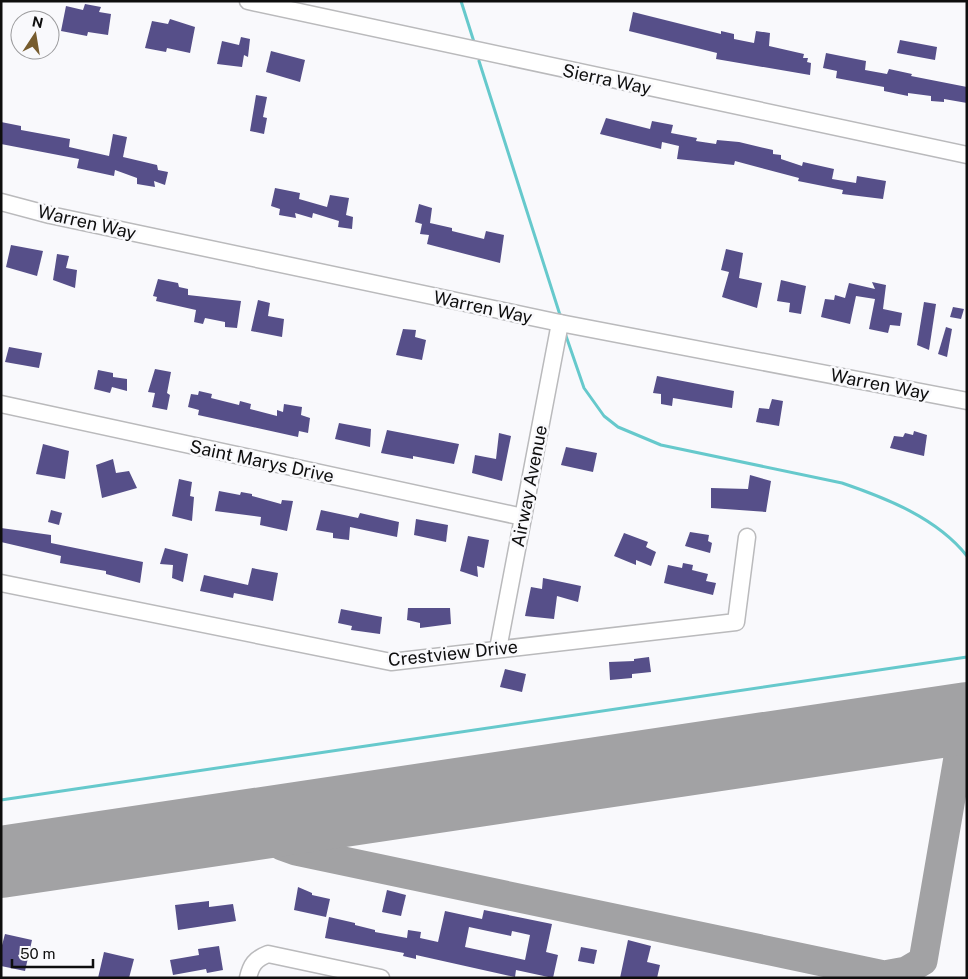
<svg xmlns="http://www.w3.org/2000/svg" width="968" height="979" font-family="'Public Sans',sans-serif">
<rect width="100%" height="100%" fill="#f9f9fc"/>
<g fill="none" stroke-linecap="round" stroke-linejoin="round">
<!-- stream -->
<g stroke="#66c9cc" stroke-width="3">
<path d="M461,1L474,42"/>
<path d="M479,61L560,315"/>
<path d="M565,333L584,388L604,416L618,427L661,445L842,483C886,498 937,518 967,556"/>
<path d="M1,800L967,657"/>
</g>
<!-- taxiway -->
<g stroke="#a2a2a4" stroke-width="29">
<path d="M938,722L951,727L960,746"/>
<path d="M269,823L272,839L282,846L296,851L884,975L906,971L923,961L960,746L967,733"/>
</g>
<!-- runway -->
<path stroke="#a2a2a4" stroke-width="72" d="M1,862L967,718"/>
</g>
<!-- building -->
<g fill="#564f89" fill-rule="evenodd">
<path d="M85,4L101,7L99,12L111,14L108,35L88,32L87,36L61,31L66,6L83,10Z"/>
<path d="M633,12L721,34V31L734,34V39L754,43L756,31L770,33L769,46L804,54L803,58H808L807,62L811,63L810,75L716,59L717,53L629,31Z"/>
<path d="M170,19L195,27L190,53L167,48L166,52L145,48L152,21L168,24Z"/>
<path d="M241,37L250,39L248,57L244,55L242,67L217,64L222,41L239,45Z"/>
<path d="M900,40L937,47L935,60L897,53Z"/>
<path d="M271,51L305,60L300,82L266,72Z"/>
<path d="M826,53L866,61L865,70L887,74L889,69L912,74L911,76L967,87V103L944,99V102L931,101V96L908,93V96L884,91V87L836,78L837,71L823,68Z"/>
<path d="M256,95L267,97L263,117L267,118L264,134L250,131Z"/>
<path d="M606,118L650,129L652,121L673,125L671,133L697,138L696,141L716,144L717,140L739,142L773,150V154L781,155V159L802,166L803,162L834,169L832,179L856,183L857,176L886,181L883,199L842,194L843,190L798,181L799,178L735,161L734,165L677,159L679,146L662,142L661,149L600,134Z"/>
<path d="M1,122L21,126V130L70,139L69,147L109,156L113,134L127,137L123,157L157,165L158,170L168,172L165,185L154,181L155,187L137,184V178L115,170L114,176L77,168L79,159L1,144Z"/>
<path d="M275,188L300,193L299,199L327,207L330,195L349,198L346,215L353,217L352,229L338,227L339,221L313,213L312,218L295,213L296,218L279,215L280,209L271,206Z"/>
<path d="M419,204L432,208L430,223L452,228V231L484,239L486,231L504,235L500,263L427,244L429,235L420,234L422,224L415,222Z"/>
<path d="M11,245L43,251L37,276L6,267Z"/>
<path d="M726,249L743,253L739,278L762,283L757,308L722,297L729,272L721,270Z"/>
<path d="M57,254L69,256L66,268L77,270L75,288L53,280Z"/>
<path d="M158,279L178,283L179,287L188,289V295L241,301L237,328L225,327V322L205,318L203,324L194,322L196,310L156,301L157,297L153,296Z"/>
<path d="M781,280L806,286L801,314L789,312L790,303L777,301Z"/>
<path d="M872,282L886,285L883,309L902,313L900,326L890,325L888,333L869,329L875,299L856,296L850,324L821,317L825,299L834,300L835,295L845,298L849,283L875,289Z"/>
<path d="M258,300L270,303L268,316L284,319L282,337L251,331Z"/>
<path d="M924,302L936,304L929,350L917,345Z"/>
<path d="M953,307L964,309L961,319L950,317Z"/>
<path d="M946,327L952,329L947,357L938,354Z"/>
<path d="M403,329L416,330L415,337L426,340L422,360L396,355Z"/>
<path d="M9,347L42,353L39,368L5,362Z"/>
<path d="M155,369L171,372L167,393L170,395L167,410L152,407L155,393L148,392Z"/>
<path d="M98,370L113,373V377L127,379V391L112,387L110,393L94,389Z"/>
<path d="M657,376L734,391L732,408L673,398L672,406L661,404V394L653,393Z"/>
<path d="M199,391L212,394L211,398L239,405L240,401L251,404L250,409L277,416V410L283,412L284,404L302,407L301,415L310,418L308,433L299,431L298,437L198,415L199,410L188,407L191,394L198,395Z"/>
<path d="M772,399L783,401L779,426L756,422L759,408L769,409Z"/>
<path d="M339,423L371,429L370,447L335,439Z"/>
<path d="M387,430L459,444L454,464L413,456V459L381,453Z"/>
<path d="M914,431L927,435L924,456L890,448L894,436L903,437L905,433L913,435Z"/>
<path d="M499,433L511,436L502,481L472,473L475,455L496,459Z"/>
<path d="M43,444L69,451L65,479L36,474Z"/>
<path d="M566,447L597,453L593,472L561,465Z"/>
<path d="M113,459L116,473L129,471L137,488L102,498L96,465Z"/>
<path d="M750,475L771,481L766,512L711,508V488L748,489Z"/>
<path d="M179,479L192,482L190,496L194,497L192,521L172,516Z"/>
<path d="M219,491L240,495L241,492L252,494V496L281,504L282,500L293,501L287,531L260,525L261,517L215,511Z"/>
<path d="M51,510L62,513L59,525L48,522Z"/>
<path d="M321,510L358,518L360,513L399,522L397,537L350,527L349,540L333,538V533L316,530Z"/>
<path d="M416,519L448,525L446,542L414,535Z"/>
<path d="M1,528L51,535V543L143,562L140,583L106,574V571L60,563L61,556L1,542Z"/>
<path d="M690,532L709,535L708,541L712,543L710,553L685,546Z"/>
<path d="M624,533L648,542L646,547L656,552L651,566L636,560V565L614,556Z"/>
<path d="M468,536L489,540L484,568L477,566L478,577L460,571Z"/>
<path d="M165,548L188,554L183,582L172,578L173,565L160,564Z"/>
<path d="M683,563L693,565L692,570L708,574L706,581L716,583L713,595L664,583L668,565L682,568Z"/>
<path d="M252,568L278,573L273,601L234,593L233,598L200,591L204,575L248,585Z"/>
<path d="M543,578L581,586L578,602L557,596L554,619L525,616L531,587L542,589Z"/>
<path d="M408,608H450L451,624L420,628V623L407,620Z"/>
<path d="M341,609L382,617L380,634L351,630L352,626L338,623Z"/>
<path d="M649,657L651,672L632,674V678L610,680L609,662L634,661V659Z"/>
<path d="M505,669L526,674L522,692L500,687Z"/>
<path d="M298,887L312,893V895L330,899L326,917L294,910Z"/>
<path d="M387,890L406,895L401,916L382,912Z"/>
<path d="M209,901V907L233,904L236,921L178,930L175,905Z"/>
<path d="M484,910L552,924L546,952L558,955L553,978L516,970L515,977L416,955V959L403,956L404,953L325,938L329,917L355,923V925L375,930V932L407,938L408,930L421,932L420,938L438,942L445,911L482,919ZM469,927L511,936L512,931L530,935L525,960L465,947Z"/>
<path d="M5,934L32,940L25,971L1,966V949Z"/>
<path d="M628,940L651,946L647,962L660,965L657,978H620Z"/>
<path d="M219,946L223,970L207,973L206,969L173,975L170,960L199,955L198,949Z"/>
<path d="M581,947L597,950L594,964L578,961Z"/>
<path d="M104,952L134,959L129,978H98Z"/>
</g>
<g fill="none" stroke-linecap="round" stroke-linejoin="round">
<defs>
<g id="minor">
<path d="M248,1L967,155"/>
<path d="M1,202L50,215L560,323L967,401"/>
<path d="M1,404L523,517"/>
<path d="M1,583L391,662L736,622L747,537"/>
<path d="M498,649L560,323"/>
<path d="M248,978C251,965 255,959 268,954L381,978"/>
</g>
</defs>
<!-- minor casing -->
<use href="#minor" stroke="#bababc" stroke-width="19"/>
<!-- minor -->
<use href="#minor" stroke="#fff" stroke-width="16"/>
</g>
<g text-anchor="middle" dominant-baseline="central" stroke-width="5" stroke-linejoin="round" paint-order="stroke">
<!-- street labels -->
<g font-size="18" fill="#0e0e0e" stroke="#f9f9fc">
<text transform="translate(607 79) rotate(12)">Sierra Way</text>
<text transform="translate(87 222) rotate(13)">Warren Way</text>
<text transform="translate(483 307) rotate(12)">Warren Way</text>
<text transform="translate(880 384) rotate(11)">Warren Way</text>
<text transform="translate(262 461) rotate(12)">Saint Marys Drive</text>
<text transform="translate(529 486) rotate(-79)">Airway Avenue</text>
<text transform="translate(453 653) rotate(-6)">Crestview Drive</text>
</g>
</g>
<!-- border -->
<rect width="968" height="979" fill="none" stroke="#0e0e0e" stroke-width="5"/>
<!-- north arrow -->
<g transform="translate(35 35) rotate(12)"><circle r="24" fill="#f9f9fc" stroke="#9b9b9d"/>
<path d="M0-4L9 19L0 12L-9 19Z" fill="#775c2e"/>
<text y="-8" font-size="14" font-weight="bold" text-anchor="middle" fill="#0e0e0e">N</text>
</g>
<!-- scale -->
<path d="M12 959v8h81v-8" fill="none" stroke="#0e0e0e" stroke-width="2.5"/>
<text x="20" y="959" font-size="15" fill="#0e0e0e" stroke="#f9f9fc" stroke-width="4" paint-order="stroke">50 m</text>
</svg>
